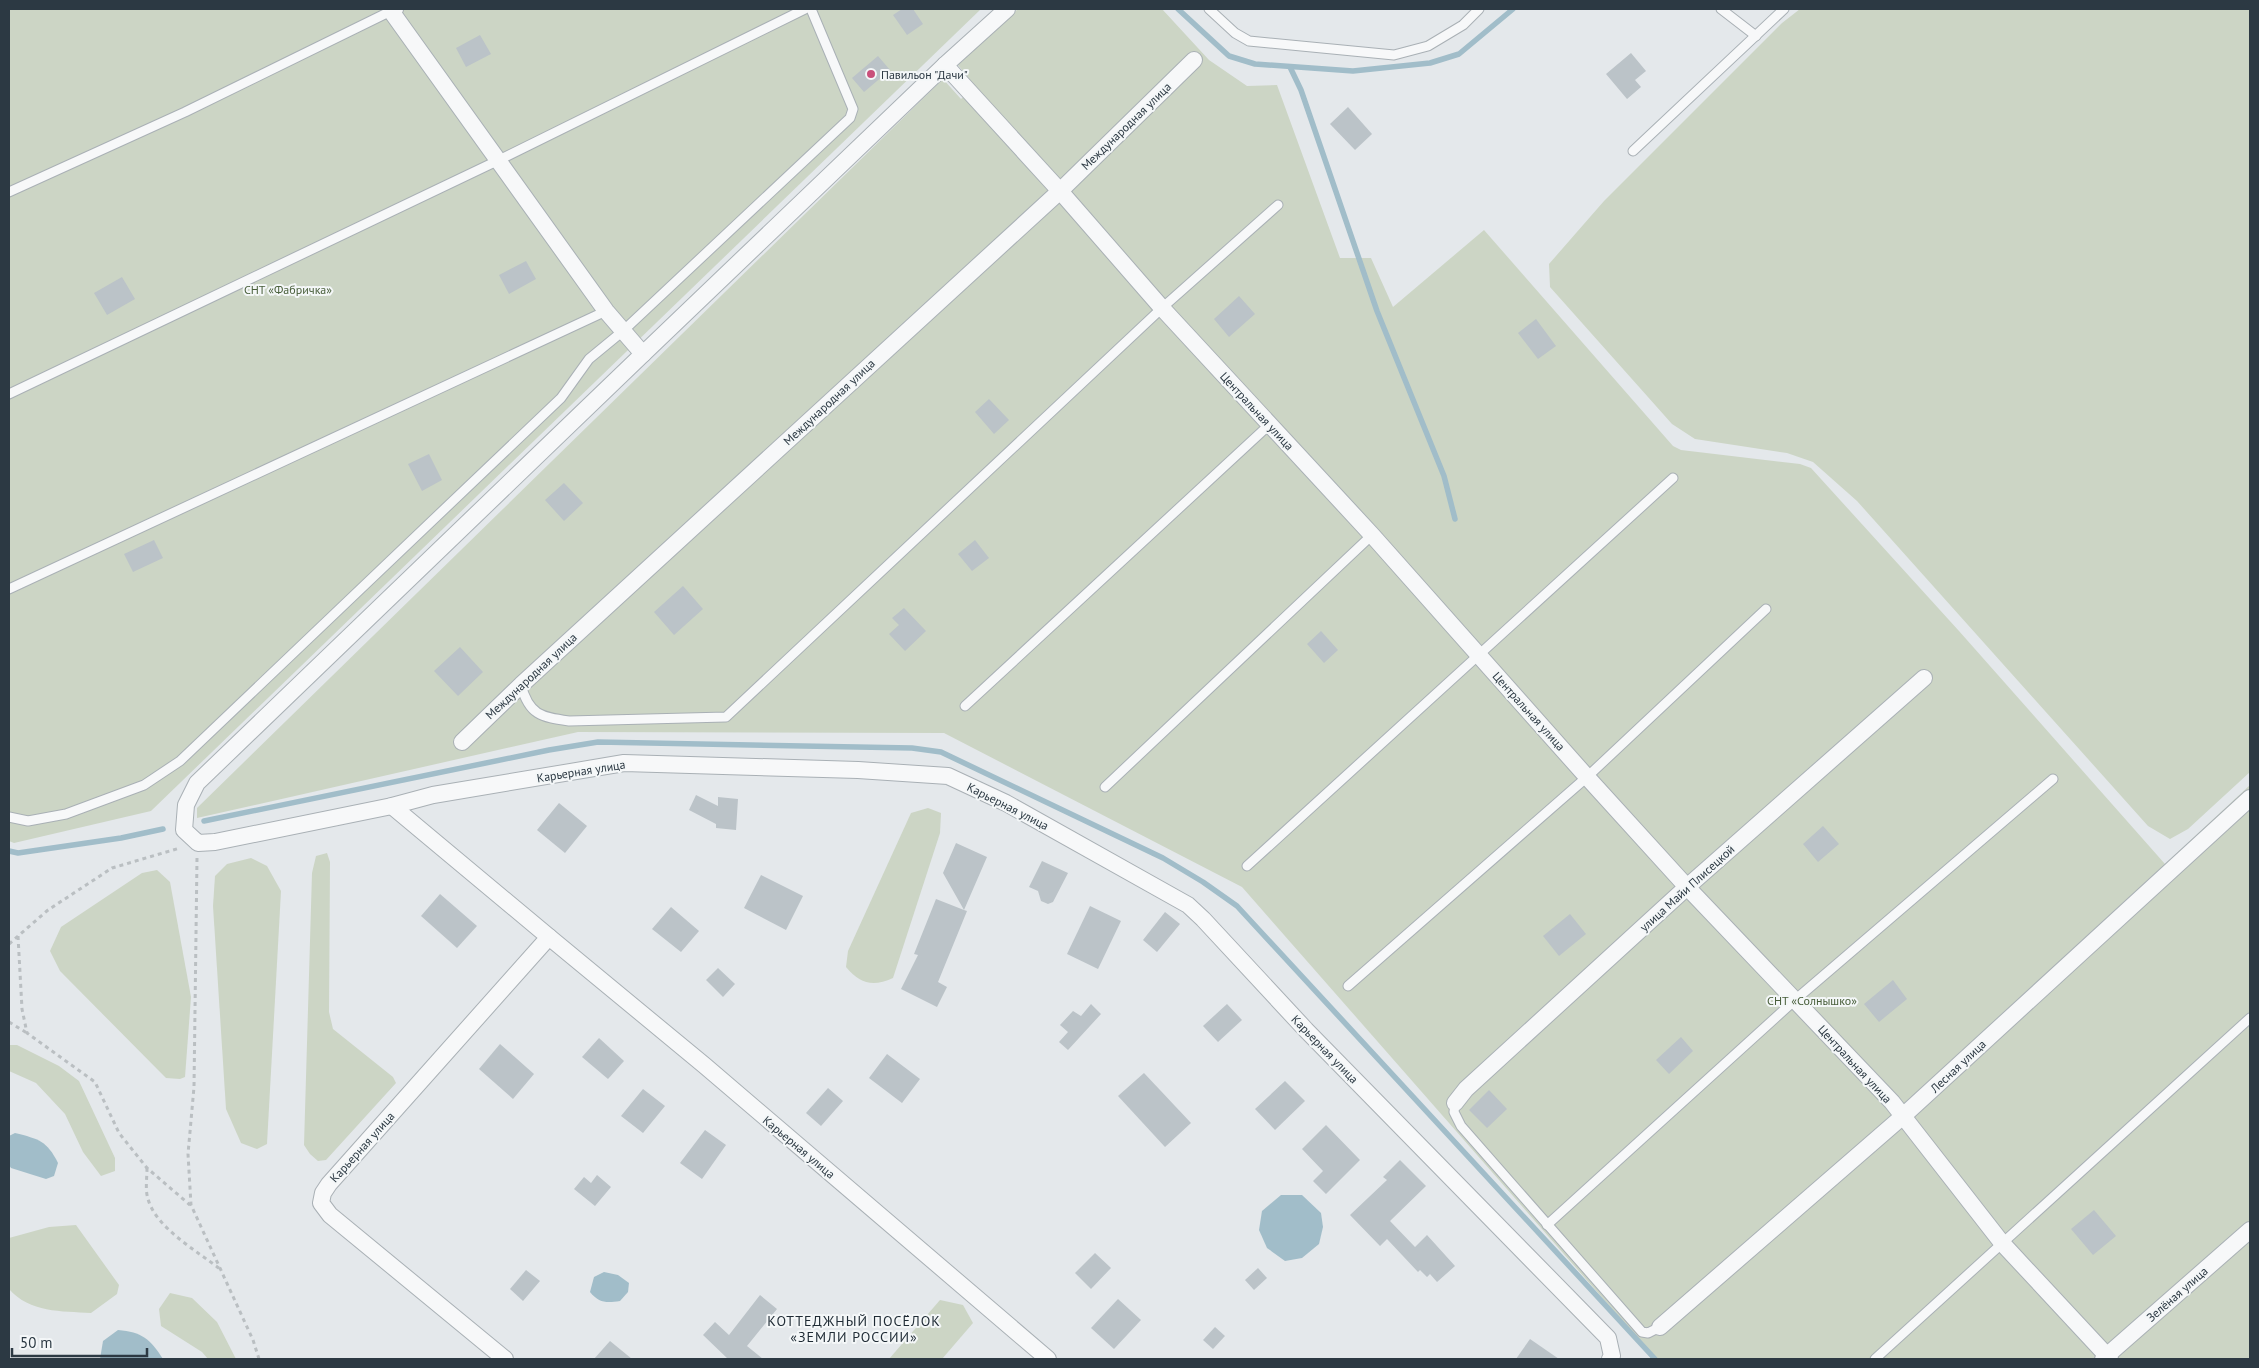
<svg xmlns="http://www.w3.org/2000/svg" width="2259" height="1368" font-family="'PT Sans',sans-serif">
<rect width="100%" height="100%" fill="#e4e8eb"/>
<!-- green -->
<g fill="#ccd5c5">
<path d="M9,9H981L151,811L14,843L9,841Z"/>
<path d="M1018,9H1162L1209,60L1247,86L1277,85L1340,258H1371L1393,307L1484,230L1673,446L1681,450L1800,464L1811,468L1959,631L2165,864L2250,785V1359H1656L1242,887L944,733L578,732L197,818V808L943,79L961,99L975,86L958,65Z"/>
<path d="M1800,9H2250V772L2188,829L2170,839L2148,826L1857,501L1813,462L1787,453L1695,439L1672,424L1550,287L1549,264L1604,201L1782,23Z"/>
<path d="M928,808L941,813L940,833L893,978C873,987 860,984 846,967L848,951L911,813Z"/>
<path d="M327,853L330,862L329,1012L333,1029L393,1077L396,1083L326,1160L318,1161L310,1154L304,1145L312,873L316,856Z"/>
<path d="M251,858L267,866L281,891L267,1144L257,1149L241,1143L226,1109L213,906L215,876L227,864Z"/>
<path d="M157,870L170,882L191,997L185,1077L180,1079L166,1078L60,971L50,951L61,927L142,873Z"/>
<path d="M9,1045H17L59,1066L79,1081L115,1158V1171L101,1176L83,1152L65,1114L36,1083L9,1071Z"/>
<path d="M76,1225L119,1285L117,1294L91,1313C61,1311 30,1313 9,1289V1238L49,1227Z"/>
<path d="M170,1293L192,1298L217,1322L236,1359H208L202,1352L161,1326L159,1309Z"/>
<path d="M940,1300L963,1305L973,1323L942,1359H889Z"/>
</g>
<!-- water -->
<g fill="#a1bdc9">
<path d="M15,1133C39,1139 47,1141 58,1163L54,1176L46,1179L11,1168L9,1165V1136Z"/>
<path d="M1281,1195H1302L1321,1213L1323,1227L1319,1244L1302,1258L1285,1261L1267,1248L1259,1230L1262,1211Z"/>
<path d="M604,1272L618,1275L629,1283L628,1292L620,1301C606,1303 599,1303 590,1292L594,1277Z"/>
<path d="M118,1330C142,1332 150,1339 163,1359H100L103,1341Z"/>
</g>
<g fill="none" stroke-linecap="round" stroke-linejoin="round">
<!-- stream -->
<g stroke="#a1bdc9" stroke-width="5.5">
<path d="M1178,9L1229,56L1255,64L1353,71L1430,63L1459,54L1513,9"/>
<path d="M1290,67L1301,90L1377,311L1444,476L1455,519"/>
<path d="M204,821L549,750L598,742L912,748L941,752L1163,858L1203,882L1237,906L1655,1359"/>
<path d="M9,851L18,853L121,838L163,829"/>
</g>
</g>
<!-- building -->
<g fill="#bbc3c8">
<path d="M902,9H913L923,24L907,35L893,15Z"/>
<path d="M480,35L491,54L466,67L456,48Z"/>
<path d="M1631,53L1646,71L1635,80L1641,87L1627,99L1606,74Z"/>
<path d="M878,56L890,70L864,92L852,78Z"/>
<path d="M1348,107L1372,134L1355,150L1330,124Z"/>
<path d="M526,261L536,279L509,294L499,275Z"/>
<path d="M122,277L135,299L107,315L94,293Z"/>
<path d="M1239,296L1255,314L1229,337L1214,319Z"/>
<path d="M1536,319L1556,346L1538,359L1518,333Z"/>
<path d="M989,399L1009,420L994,434L975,412Z"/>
<path d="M429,454L442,480L422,491L408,464Z"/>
<path d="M564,483L583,503L564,521L545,500Z"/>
<path d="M154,540L163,558L133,572L124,554Z"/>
<path d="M975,540L989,558L972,571L958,554Z"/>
<path d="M683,586L703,609L674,635L654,612Z"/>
<path d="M904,608L926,631L905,651L889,634L899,625L892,618Z"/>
<path d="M1321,631L1338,650L1324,663L1307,644Z"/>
<path d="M460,647L483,672L458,696L434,671Z"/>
<path d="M696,795L718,806V797L738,799L736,830L716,828V824L689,810Z"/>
<path d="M559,803L587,826L565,853L537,830Z"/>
<path d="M1823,826L1839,844L1818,862L1803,844Z"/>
<path d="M956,843L987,857L964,910L967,911L938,982L947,987L937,1007L901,989L918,955L914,954L936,899L964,910L943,873Z"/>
<path d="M1042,861L1068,873L1053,902L1048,904L1041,901L1038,891L1029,887Z"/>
<path d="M761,875L803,896L786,930L744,908Z"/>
<path d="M440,894L477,926L457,948L421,916Z"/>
<path d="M1090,906L1121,921L1098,969L1067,954Z"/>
<path d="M671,907L699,931L681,952L652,929Z"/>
<path d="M1165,912L1180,924L1157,952L1143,940Z"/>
<path d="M1570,914L1586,934L1559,956L1543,936Z"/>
<path d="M718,968L735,984L723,997L706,980Z"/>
<path d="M1893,980L1907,999L1879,1022L1864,1004Z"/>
<path d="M1091,1004L1101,1014L1068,1050L1059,1042L1068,1032L1060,1025L1073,1011L1081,1016Z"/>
<path d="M1227,1004L1242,1020L1218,1042L1203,1026Z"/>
<path d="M1681,1037L1693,1051L1669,1074L1656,1060Z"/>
<path d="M599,1038L624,1061L608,1079L582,1057Z"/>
<path d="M500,1044L534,1074L513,1099L479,1069Z"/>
<path d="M887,1054L920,1079L902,1103L869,1078Z"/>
<path d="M1144,1073L1191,1123L1165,1147L1118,1096Z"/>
<path d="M1285,1081L1305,1101L1275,1130L1255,1109Z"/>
<path d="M828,1088L843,1101L821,1126L806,1113Z"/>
<path d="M643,1089L665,1106L643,1133L621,1116Z"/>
<path d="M1489,1090L1507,1109L1487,1128L1469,1110Z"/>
<path d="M1326,1125L1360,1160L1326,1194L1313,1181L1323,1171L1302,1149Z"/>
<path d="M705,1130L726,1145L702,1179L680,1163Z"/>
<path d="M1400,1160L1426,1186L1390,1221L1415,1247L1427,1235L1455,1266L1437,1282L1430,1274L1427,1277L1420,1270L1418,1272L1387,1239L1380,1246L1350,1215L1387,1180L1383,1177Z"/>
<path d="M597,1175L611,1187L595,1206L574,1189L584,1177L591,1183Z"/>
<path d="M2094,1210L2116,1236L2093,1255L2071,1229Z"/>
<path d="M1095,1253L1111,1268L1091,1289L1075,1273Z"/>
<path d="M1258,1268L1267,1278L1254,1290L1245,1280Z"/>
<path d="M526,1270L540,1281L523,1301L510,1289Z"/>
<path d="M760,1295L777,1309L747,1346L763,1359H728L703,1335L715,1322L729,1335Z"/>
<path d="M1118,1299L1141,1320L1114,1349L1091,1328Z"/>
<path d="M1215,1327L1225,1336L1213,1349L1203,1340Z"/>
<path d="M1530,1339L1559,1359H1516Z"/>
<path d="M610,1341L632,1359H594Z"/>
</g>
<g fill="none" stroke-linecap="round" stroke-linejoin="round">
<defs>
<g id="lane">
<path d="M1209,9L1235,33L1249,41L1394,55L1428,46L1463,25L1479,9"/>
<path d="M1721,9L1756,36"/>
<path d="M1633,151L1784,9"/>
<path d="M9,192L185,112L391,11L390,9"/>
<path d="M9,394L499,160L805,9"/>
<path d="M9,589L606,311"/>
<path d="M521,685C529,715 541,717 569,721L726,717L1162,308L1278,205"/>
<path d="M965,706L1269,425"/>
<path d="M1105,787L1372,535"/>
<path d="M9,817L28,821L66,814L144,785L180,761L561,398L589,359L623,331L850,118L853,109L811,9"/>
<path d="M1247,866L1673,478"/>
<path d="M1348,986L1587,777L1766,609"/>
<path d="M1455,1103L1454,1112L1461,1126L1642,1332L1648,1333L1660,1327"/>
<path d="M1547,1225L1795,1000L2053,779"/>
<path d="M1875,1359L2250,1018"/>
</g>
<g id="street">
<path d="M395,9L391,11L606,311L643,354"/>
<path d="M1007,9L945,65L643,354L197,783L186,805L184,830L198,843L215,842L392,806L433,795L624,763L858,770L948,776L1006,803L1188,905L1203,919L1306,1030L1608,1338L1612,1356L1610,1359"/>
<path d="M945,65L1060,191L1162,308L1372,535L1587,777L1687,887L1892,1102L2002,1243L2110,1359"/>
<path d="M462,742L521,685L1060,191L1194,60"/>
<path d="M392,806L549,937L329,1184L323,1193L321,1203L330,1215L505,1359"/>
<path d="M549,937L704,1065L1048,1359"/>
<path d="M1455,1103L1466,1089L1687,887L1924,678"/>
<path d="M1660,1327L1902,1117L2250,798"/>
<path d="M2103,1359L2250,1230"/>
</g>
</defs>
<!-- lane casing -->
<use href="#lane" stroke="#a9b0b5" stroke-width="11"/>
<!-- street casing -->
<use href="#street" stroke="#a9b0b5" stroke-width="18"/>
<!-- path -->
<g stroke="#babfc2" stroke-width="3" stroke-dasharray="4 4" stroke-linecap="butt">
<path d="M197,858L194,1087L188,1154L191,1205L253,1340L259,1359"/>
<path d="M18,936L22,1009L27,1033L95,1082L119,1133L147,1168L190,1205"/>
<path d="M9,944L48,910L112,868L180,848"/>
<path d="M9,1022L27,1033"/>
<path d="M147,1168C147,1178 145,1190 148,1199C156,1228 197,1251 220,1269"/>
</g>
<!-- lane -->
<use href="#lane" stroke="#f7f8f9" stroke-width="9"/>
<!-- street -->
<use href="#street" stroke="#f7f8f9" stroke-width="16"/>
</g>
<!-- markers -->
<circle fill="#c9507b" stroke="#f4f7f8" stroke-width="2" cx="871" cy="74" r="5"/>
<g text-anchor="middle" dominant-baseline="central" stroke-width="4" stroke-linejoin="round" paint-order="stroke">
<!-- poi labels -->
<g font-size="12" fill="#2c3943" stroke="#f4f7f8" text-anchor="start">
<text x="881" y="74">Павильон "Дачи"</text>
</g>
<!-- street labels -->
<g font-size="12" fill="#2c3943" stroke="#f4f7f8">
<text transform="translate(1126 126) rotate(-44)">Международная улица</text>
<text transform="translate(829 402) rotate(-43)">Международная улица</text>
<text transform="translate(1257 411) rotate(47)">Центральная улица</text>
<text transform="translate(531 676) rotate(-43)">Международная улица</text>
<text transform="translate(1529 711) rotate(48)">Центральная улица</text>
<text transform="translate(581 771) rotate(-9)">Карьерная улица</text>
<text transform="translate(1008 806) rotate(27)">Карьерная улица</text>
<text transform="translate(1687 888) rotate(-42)">улица Майи Плисецкой</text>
<text transform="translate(1325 1049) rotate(46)">Карьерная улица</text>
<text transform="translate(1855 1064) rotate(47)">Центральная улица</text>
<text transform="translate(1958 1066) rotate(-43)">Лесная улица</text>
<text transform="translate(362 1147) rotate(-48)">Карьерная улица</text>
<text transform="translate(799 1147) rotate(40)">Карьерная улица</text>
<text transform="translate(2177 1294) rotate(-41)">Зелёная улица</text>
</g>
<!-- park labels -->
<g font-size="12" fill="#485e3a" stroke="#f4f7f8">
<text x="288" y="289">СНТ «Фабричка»</text>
<text x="1812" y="1000">СНТ «Солнышко»</text>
</g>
<!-- neighbourhood labels -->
<g font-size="14" letter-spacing="1" fill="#1e2a34" stroke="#f4f7f8">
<text x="854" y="1321">КОТТЕДЖНЫЙ ПОСЁЛОК<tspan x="854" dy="16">«ЗЕМЛИ РОССИИ»</tspan></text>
</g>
</g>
<!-- border -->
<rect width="2259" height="1368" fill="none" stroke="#2c3943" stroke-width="20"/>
<!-- scale -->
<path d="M12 1348v8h135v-8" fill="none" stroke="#2c3943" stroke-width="2.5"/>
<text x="20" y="1348" font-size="15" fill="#2c3943" stroke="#f4f7f8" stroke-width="4" paint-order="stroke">50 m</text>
</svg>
